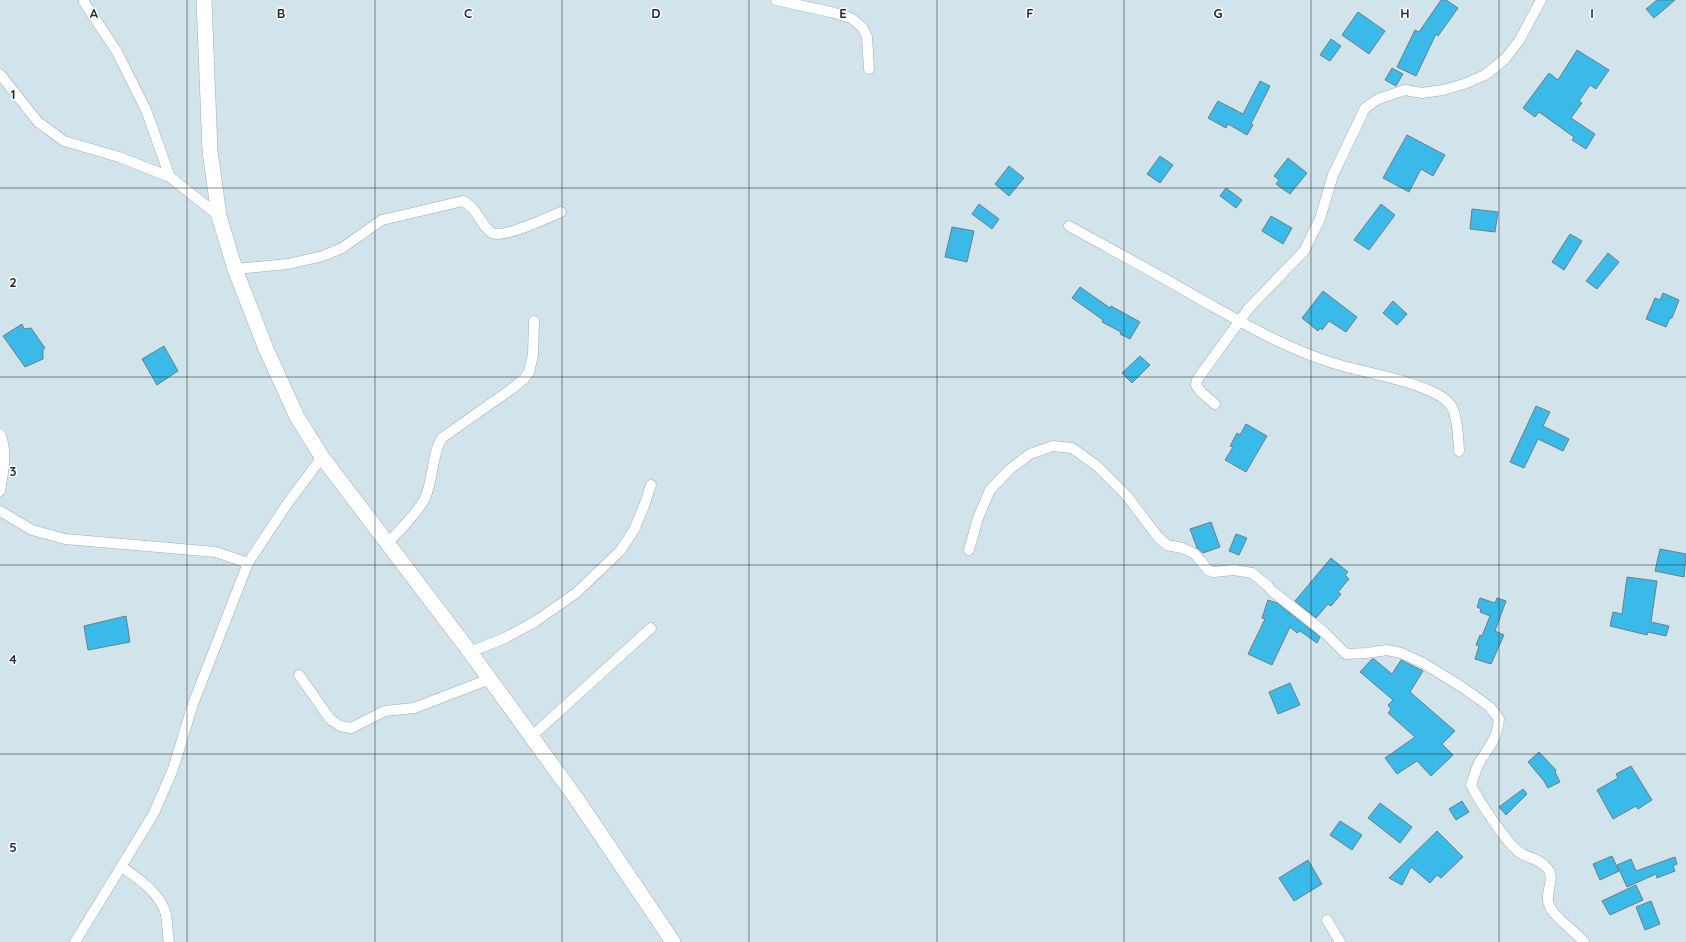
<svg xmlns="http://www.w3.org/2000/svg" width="1686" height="942" font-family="Quicksand,sans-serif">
<rect width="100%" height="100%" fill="#d1e3eb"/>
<!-- building -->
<g fill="#39bae8" stroke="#6f7f86">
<path d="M1441,0H1446L1458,8L1438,36L1436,34L1416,76L1397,67L1415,30L1419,32Z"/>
<path d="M1657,0H1675L1654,18L1646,9Z"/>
<path d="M1358,12L1385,31L1369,54L1342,35Z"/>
<path d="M1331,39L1341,46L1330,61L1320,55Z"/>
<path d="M1577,50L1609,70L1596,89L1590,85L1579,101L1582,103L1571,118L1595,134L1586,149L1572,140L1574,137L1539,112L1535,117L1523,108L1549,73L1558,80Z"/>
<path d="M1392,68L1403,74L1396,86L1385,80Z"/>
<path d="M1260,81L1270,86L1251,124L1253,125L1247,135L1228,124L1226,128L1208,118L1218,101L1243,114Z"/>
<path d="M1407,135L1445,155L1433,176L1421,169L1409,192L1383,178Z"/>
<path d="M1160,156L1173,165L1160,183L1147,174Z"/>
<path d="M1288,158L1307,173L1290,194L1276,184L1279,180L1274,176Z"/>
<path d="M1009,166L1024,178L1009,196L995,184Z"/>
<path d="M1226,188L1242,200L1236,208L1220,196Z"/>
<path d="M979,204L999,219L992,229L972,214Z"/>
<path d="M1381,204L1395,215L1369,250L1354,240Z"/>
<path d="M1472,209L1498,212L1495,232L1470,229Z"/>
<path d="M1271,216L1292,228L1283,244L1262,231Z"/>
<path d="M952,227L974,231L967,262L945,257Z"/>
<path d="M1570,234L1582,241L1564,270L1552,262Z"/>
<path d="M1608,253L1619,262L1597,289L1586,281Z"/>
<path d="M1080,287L1110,308L1111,306L1140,322L1130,339L1120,334L1121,332L1102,322L1103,320L1072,298Z"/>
<path d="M1323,291L1357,317L1346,332L1329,321L1322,330L1320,328L1318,331L1302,318Z"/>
<path d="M1663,293L1679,300L1672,318H1670L1666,327L1646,319L1655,298L1660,300Z"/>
<path d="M1393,301L1407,314L1397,325L1383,313Z"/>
<path d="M22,324L24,329L31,328L45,348L43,349V359L25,367L3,336Z"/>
<path d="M164,346L178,371L157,385L142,359Z"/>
<path d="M1140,356L1150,365L1132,383L1122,373Z"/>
<path d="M1536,406L1550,412L1543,426L1569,439L1563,451L1538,439L1524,468L1510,462Z"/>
<path d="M1246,424L1267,436L1246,472L1225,460L1233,447L1230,446L1237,433L1240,435Z"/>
<path d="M1211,522L1220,547L1203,553L1197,548L1190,529Z"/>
<path d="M1236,534L1247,538L1239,555L1229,551Z"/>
<path d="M1660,549L1686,554L1684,577L1655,571Z"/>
<path d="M1331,558L1348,572L1345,575L1349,579L1338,592L1341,594L1331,606L1328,604L1316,618L1295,601Z"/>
<path d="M1627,577L1657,581L1651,622L1669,626L1666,636L1648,632L1647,635L1610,626L1613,612L1622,614Z"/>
<path d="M1480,598L1495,603L1497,598L1506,601L1495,631L1504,635L1491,664L1475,659L1479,646L1476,645L1480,635L1482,636L1490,616L1480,612L1481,609L1477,607Z"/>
<path d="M1268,600L1277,603L1320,637L1317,643L1300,631L1297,633L1290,627L1272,665L1248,654L1265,619L1262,618Z"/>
<path d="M126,616L130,642L88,650L84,626Z"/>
<path d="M1372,659H1374L1392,674L1401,660L1423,671L1410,692L1455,731L1442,744L1453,755L1431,776L1417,761L1397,774L1385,758L1415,737L1388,713L1391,709L1388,705L1393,700L1360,672Z"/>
<path d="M1290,683L1300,705L1278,714L1269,692Z"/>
<path d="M1539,752L1556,770L1555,772L1560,782L1548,788L1544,781L1528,762Z"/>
<path d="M1631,766L1652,800L1638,809L1636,806L1613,819L1597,790L1618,778L1616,774Z"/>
<path d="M1523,789L1527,794L1506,815L1499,807Z"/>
<path d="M1462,801L1469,812L1456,820L1449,809Z"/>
<path d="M1380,803L1412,827L1400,843L1368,818Z"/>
<path d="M1340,821L1362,835L1352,850L1330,835Z"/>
<path d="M1437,831L1463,857L1441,878L1437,875L1430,883L1411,867L1402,885L1389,878Z"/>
<path d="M1612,856L1619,871L1600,880L1593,864Z"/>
<path d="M1675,857L1677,864L1673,866L1675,871L1657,878L1656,874L1627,887L1617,865L1631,859L1636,871Z"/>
<path d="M1308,860L1322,884L1294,901L1279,878Z"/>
<path d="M1636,885L1643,900L1610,915L1602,901Z"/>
<path d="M1651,901L1660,924L1645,930L1636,907Z"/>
</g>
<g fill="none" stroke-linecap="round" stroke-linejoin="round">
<defs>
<g id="minor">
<path d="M776,0L831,12L851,18L862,27L867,37L869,69"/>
<path d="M84,2L117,52L146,110L170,177"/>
<path d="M0,74L38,122L64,141L119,157L170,177L219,216"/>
<path d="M1069,226C1112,250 1156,273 1198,298C1245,324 1291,352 1343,366C1368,373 1431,384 1448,402C1458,411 1458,438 1459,451"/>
<path d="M235,269L288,264L323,256L342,248L382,220L463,201C476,208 476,215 485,226C487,228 490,232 492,233C504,239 548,217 561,212"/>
<path d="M1215,404L1201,392L1196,385L1197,380L1249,308L1304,251L1320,219L1333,175L1365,108L1378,99L1405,90L1422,93L1443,90L1464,84L1485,75L1505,59L1519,41L1541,0"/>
<path d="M0,434C8,453 3,472 0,491"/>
<path d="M0,511L32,530L65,539L216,552L248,563"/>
<path d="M388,543C398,532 417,513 424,500C434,481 431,455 442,438L510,390L524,379L529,372L533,355L534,321"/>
<path d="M969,550L978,518L990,490L1010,469L1030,454L1053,446L1072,448L1097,466L1127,496L1158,537L1167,545L1182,548L1195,554L1208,570L1213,572L1234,570L1252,573L1268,586L1272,591L1324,632L1346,654L1367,653L1387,650L1401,653L1423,663L1462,687L1490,707L1499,719C1497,738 1490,746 1480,761C1476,768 1474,777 1471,785C1478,800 1506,842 1519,852C1528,858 1541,859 1548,869C1556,880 1543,894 1550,907C1556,919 1575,931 1584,942"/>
<path d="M470,652L505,638L536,621L576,593L620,551L634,530L644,506L651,485"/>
<path d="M299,675L330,719L340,726L351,728L385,711L414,708L490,679"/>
<path d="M532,736L651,628"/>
<path d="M122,867C139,879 157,891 165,911C168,920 167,933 169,942"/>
<path d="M1327,920L1340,942"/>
<path d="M75,942L154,813L173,769L193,704L248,563L287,504L322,457"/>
</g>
<path id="secondary" d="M204,0L210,151L219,216L235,269L266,349L297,417L322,457L470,652L576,798L673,942"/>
</defs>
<!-- minor casing -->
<use href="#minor" stroke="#9eafb7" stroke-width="11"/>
<!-- secondary casing -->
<use href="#secondary" stroke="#9eafb7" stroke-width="16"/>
<!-- minor -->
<use href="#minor" stroke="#fff" stroke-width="10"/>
<!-- secondary -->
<use href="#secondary" stroke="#fff" stroke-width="15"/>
</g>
<!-- grid -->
<path fill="none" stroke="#293033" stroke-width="1" stroke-opacity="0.55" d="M187,0V942M375,0V942M562,0V942M749,0V942M937,0V942M1124,0V942M1311,0V942M1499,0V942M0,188H1686M0,377H1686M0,565H1686M0,754H1686"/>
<g font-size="13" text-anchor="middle" font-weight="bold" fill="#293033" stroke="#fff" stroke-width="3" stroke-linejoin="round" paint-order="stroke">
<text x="94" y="18">A</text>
<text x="281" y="18">B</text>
<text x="468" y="18">C</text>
<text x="656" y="18">D</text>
<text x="843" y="18">E</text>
<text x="1030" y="18">F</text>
<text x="1218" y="18">G</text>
<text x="1405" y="18">H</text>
<text x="1592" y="18">I</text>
<text x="13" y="99">1</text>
<text x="13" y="287">2</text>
<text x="13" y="476">3</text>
<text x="13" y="664">4</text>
<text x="13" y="852">5</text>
</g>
</svg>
